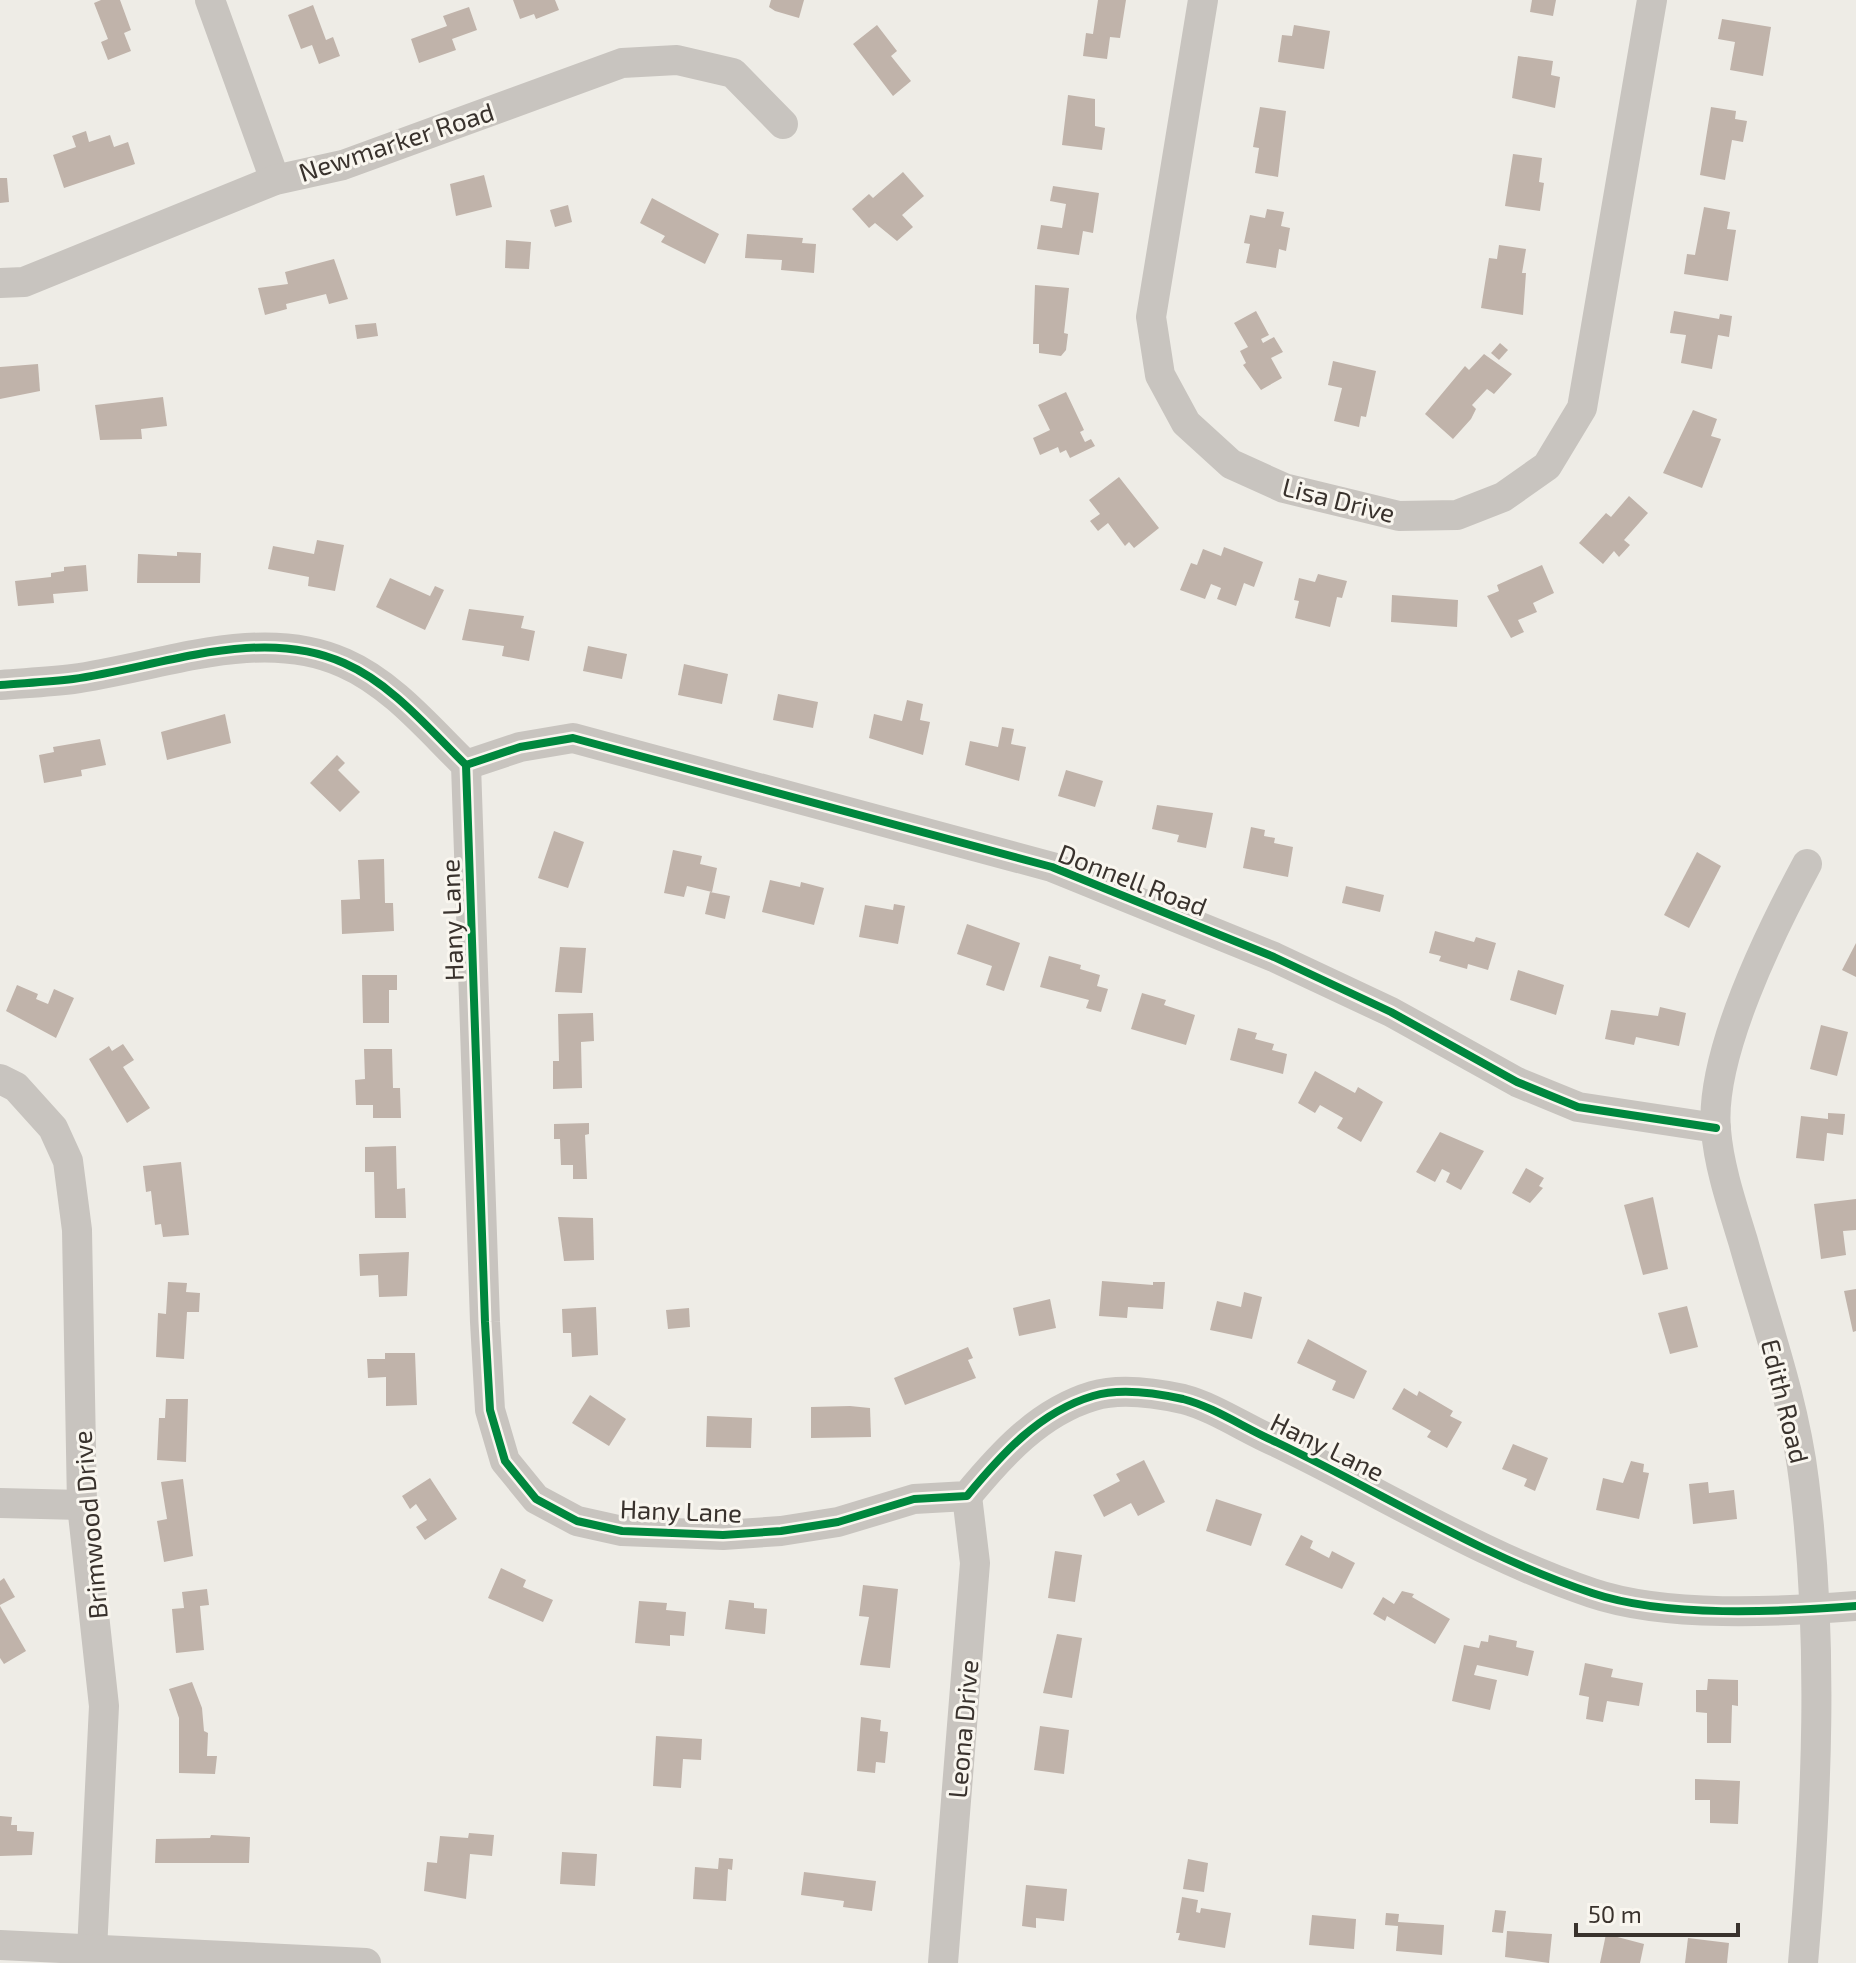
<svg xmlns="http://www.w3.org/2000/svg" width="1856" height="1963" font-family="'Exo 2',sans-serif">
<rect width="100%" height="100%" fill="#eeece6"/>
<!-- building -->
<g fill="#c0b3aa">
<path d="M101,0H120L131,30L124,33L131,51L108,60L101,42L108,39L94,3Z"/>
<path d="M513,0H555L559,10L536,19L534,14L520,19Z"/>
<path d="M771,0H804L799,18L775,11L769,7Z"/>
<path d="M1098,0H1126L1120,38L1110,37L1107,59L1083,56L1086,33L1093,34Z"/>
<path d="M1532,0H1556L1553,16L1530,12Z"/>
<path d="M313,5L326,40L333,37L340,56L319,64L312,45L301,49L288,15Z"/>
<path d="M469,7L477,30L452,39L456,50L419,63L411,39L447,26L443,16Z"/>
<path d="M1722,19L1771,27L1763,76L1730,70L1735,42L1718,39Z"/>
<path d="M877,25L897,51L891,56L911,81L893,96L853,44Z"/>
<path d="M1294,25L1330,31L1324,69L1278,62L1282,35L1292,36Z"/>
<path d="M1518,56L1553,61L1551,75L1560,77L1555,108L1512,98Z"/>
<path d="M1068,95L1095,99V126L1105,128L1102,150L1062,145Z"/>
<path d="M1260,107L1286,111L1278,177L1255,173L1259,148L1253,147Z"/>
<path d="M1711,107L1736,111L1735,119L1747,121L1743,142L1732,140L1725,180L1700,175Z"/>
<path d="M86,131L89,142L110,135L114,147L128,142L135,164L64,188L53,155L76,147L72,136Z"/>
<path d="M1513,154L1542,158L1539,182L1544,183L1540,211L1505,206Z"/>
<path d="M903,172L924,196L902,215L913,227L897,241L875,223L869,228L852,209L869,194L873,198Z"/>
<path d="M484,175L492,207L456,216L450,184Z"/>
<path d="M0,178H7L9,202L0,203Z"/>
<path d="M1053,186L1099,193L1093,233L1083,231L1079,255L1037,249L1041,225L1062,228L1066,204L1050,201Z"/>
<path d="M652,198L719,234L705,264L661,242L665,236L640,223Z"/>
<path d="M568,205L572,222L555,227L550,210Z"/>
<path d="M1704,207L1730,212L1727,229L1736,230L1728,281L1684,274L1687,254L1695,255Z"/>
<path d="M1267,209L1284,212L1281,226L1290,228L1286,251L1279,249L1276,268L1246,263L1250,244L1244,243L1250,215L1265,218Z"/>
<path d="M747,234L803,238L802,243L816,244L814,273L781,270L782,260L745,258Z"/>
<path d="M506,240L531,242L529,269L505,268Z"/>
<path d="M1499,245L1526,249L1522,273H1526L1523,315L1481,308L1489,258L1497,259Z"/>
<path d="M334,259L348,299L329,304L326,294L286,304L287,309L265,315L258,288L288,284L285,272Z"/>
<path d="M1035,285L1069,288L1064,333L1068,334L1066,350L1061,356L1039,353V344H1033Z"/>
<path d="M1256,311L1269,335L1261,339L1263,343L1274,337L1283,352L1271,358L1282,378L1261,390L1243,365L1246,363L1240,351L1248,347L1234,323Z"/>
<path d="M1674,311L1719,319L1720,314L1732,316L1729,337L1718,335L1712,369L1681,363L1686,335L1670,333Z"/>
<path d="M376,323L378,336L357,339L355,325Z"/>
<path d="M1500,343L1508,350L1499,360L1491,353Z"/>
<path d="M1484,354L1512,374L1494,394L1487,389L1472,405L1476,409L1471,419L1453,439L1425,414L1465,366L1469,370Z"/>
<path d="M1333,361L1376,371L1366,417L1361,416L1359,427L1334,421L1342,388L1328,385Z"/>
<path d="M38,364L40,391L0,399V367Z"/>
<path d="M1066,392L1084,430L1080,432L1085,442L1091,439L1095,446L1070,458L1066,450L1060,453L1058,447L1040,455L1033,438L1050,430L1038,405Z"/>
<path d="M163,397L167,426L141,429L142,439L100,440L95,405Z"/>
<path d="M1693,410L1717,419L1711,436L1721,439L1702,488L1663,473Z"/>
<path d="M1119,477L1159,528L1134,548L1129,542L1125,546L1108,523L1098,531L1090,521L1100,514L1089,500Z"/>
<path d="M1629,496L1648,513L1624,540L1630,545L1619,557L1614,551L1603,564L1579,543L1606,513L1611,517Z"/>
<path d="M317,540L344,545L335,591L308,586L309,577L268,569L273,546L314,554Z"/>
<path d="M1224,547L1263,562L1254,587L1244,583L1236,606L1217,599L1221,588L1211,584L1205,599L1180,590L1191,563L1197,565L1203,549L1221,556Z"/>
<path d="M177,552L201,553L200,583H137L138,554L177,556Z"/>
<path d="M86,565L88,591L53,594L54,603L18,606L15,581L51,577V573L64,571V567Z"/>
<path d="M1542,565L1554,593L1533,603L1537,612L1518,620L1524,632L1511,638L1487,596L1499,591L1497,585Z"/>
<path d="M1318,574L1347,581L1342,598L1337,597L1330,627L1295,618L1299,601L1294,600L1299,578L1315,582Z"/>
<path d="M390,578L430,596L435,586L444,590L425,630L376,607Z"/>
<path d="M1392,595L1458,600L1457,627L1391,622Z"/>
<path d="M469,609L524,616L521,628L535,631L529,661L502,656L504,646L462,640Z"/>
<path d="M588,646L627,654L622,679L583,671Z"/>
<path d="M684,664L728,674L722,704L678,695Z"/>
<path d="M778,694L818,702L813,728L773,720Z"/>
<path d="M907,700L923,704L920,720L930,722L923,755L869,738L874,714L902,721Z"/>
<path d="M225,714L231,743L167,760L161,732Z"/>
<path d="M1002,727L1014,729L1011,744L1026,747L1019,781L965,765L970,741L998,747Z"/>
<path d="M100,739L106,765L81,770L82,776L44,783L39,755L54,752L53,747Z"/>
<path d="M337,755L345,763L338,770L360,792L340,812L310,783Z"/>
<path d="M1066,770L1103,781L1095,807L1058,796Z"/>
<path d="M1157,805L1213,813L1206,848L1177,842L1179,835L1152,829Z"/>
<path d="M1251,827L1265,830L1264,836L1275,838L1274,843L1293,847L1288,877L1243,868Z"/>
<path d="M554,831L584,842L568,888L538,878Z"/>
<path d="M673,850L702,856L700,864L717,868L712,892L687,886L684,897L664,893Z"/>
<path d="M1697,852L1721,866L1689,928L1664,915Z"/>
<path d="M384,859L385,903H393L394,931L342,934L341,900L360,899L358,860Z"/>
<path d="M770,880L800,887L801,882L824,888L814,925L762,912Z"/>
<path d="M1346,886L1384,895L1380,912L1342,903Z"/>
<path d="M710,892L730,896L725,919L705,914Z"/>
<path d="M894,904L905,906L898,944L859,937L865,905L893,910Z"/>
<path d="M967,924L1020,943L1004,991L986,985L992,966L957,954Z"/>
<path d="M1435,931L1474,942L1476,937L1496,943L1488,970L1468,964L1467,969L1439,961L1441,956L1429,953Z"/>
<path d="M1856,943V977L1842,970Z"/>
<path d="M560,947L586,948L582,993L555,992Z"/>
<path d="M1049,956L1081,965L1080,969L1100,975L1097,986L1108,989L1101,1012L1086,1008L1089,1000L1040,987Z"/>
<path d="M1518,970L1564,985L1556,1015L1510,1000Z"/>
<path d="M362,975H397V990H389V1023H363Z"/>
<path d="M17,985L38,994L36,999L48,1004L54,989L74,998L56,1038L6,1011Z"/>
<path d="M1142,993L1166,1000L1164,1005L1195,1015L1186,1045L1131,1029Z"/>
<path d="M1660,1007L1686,1013L1679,1046L1636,1037L1634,1045L1605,1039L1611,1010L1658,1016Z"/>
<path d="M593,1013L594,1041L581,1042L582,1088L553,1089V1061H559L558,1014Z"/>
<path d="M1821,1025L1848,1032L1837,1076L1810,1069Z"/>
<path d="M1238,1028L1257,1033L1255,1039L1274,1044L1272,1050L1287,1054L1283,1074L1230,1060Z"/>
<path d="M123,1044L134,1060L123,1067L150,1108L127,1123L89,1059L109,1046L112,1051Z"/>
<path d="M364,1049H392L393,1088H400L401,1118H373V1105H356L355,1080L365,1079Z"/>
<path d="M1315,1071L1355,1093L1358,1087L1383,1102L1361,1142L1337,1128L1343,1118L1320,1105L1315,1113L1298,1103Z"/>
<path d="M1828,1113L1845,1114L1843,1135L1827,1133L1824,1161L1796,1158L1801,1116L1828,1119Z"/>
<path d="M589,1123V1134L585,1135L587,1179H573V1165H561L560,1139H554V1124Z"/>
<path d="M1440,1132L1484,1151L1461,1190L1446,1182L1450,1173L1442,1169L1435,1182L1416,1172Z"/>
<path d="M396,1146L397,1189L405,1188L406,1218H375L374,1172H365V1147Z"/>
<path d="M181,1162L189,1235L163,1237L161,1224L155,1225L151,1191L146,1192L143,1166Z"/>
<path d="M1526,1168L1544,1178L1539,1186L1543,1188L1530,1203L1512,1193Z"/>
<path d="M1653,1197L1668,1269L1643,1275L1624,1205Z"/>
<path d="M1856,1199V1230L1843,1231L1846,1255L1821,1259L1814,1204Z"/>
<path d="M558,1217L593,1218L594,1260L564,1261Z"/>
<path d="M409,1252L407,1296L379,1297L378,1275L360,1276L359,1254Z"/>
<path d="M1102,1281L1153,1285V1282H1165L1163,1309L1128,1307L1127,1318L1099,1316Z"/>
<path d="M168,1282L187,1283L186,1292L200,1293L199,1312H187L184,1359L156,1357L158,1313L166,1314Z"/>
<path d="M1856,1289V1331L1853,1332L1844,1291Z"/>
<path d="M1244,1292L1262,1297L1252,1339L1210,1330L1217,1301L1241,1307Z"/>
<path d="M1050,1299L1056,1328L1019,1336L1013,1308Z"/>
<path d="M1687,1306L1698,1347L1670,1354L1658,1313Z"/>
<path d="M596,1307L598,1355L572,1357L571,1333H563L562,1309Z"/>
<path d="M689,1308L690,1327L668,1329L666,1310Z"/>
<path d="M1308,1339L1367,1371L1354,1399L1332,1390L1336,1381L1297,1363Z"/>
<path d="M968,1347L973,1358L968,1360L976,1378L905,1405L894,1378Z"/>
<path d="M385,1353H415L417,1405L386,1406V1377L368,1378L367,1359H385Z"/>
<path d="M1404,1388L1417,1396L1419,1391L1453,1411L1450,1416L1462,1422L1447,1448L1427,1437L1431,1431L1392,1409Z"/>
<path d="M590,1395L626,1419L609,1446L572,1423Z"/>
<path d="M166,1399H188L186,1462L157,1460L159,1418H165Z"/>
<path d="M850,1406L870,1408L871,1437L811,1438V1407Z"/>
<path d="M707,1416L752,1418L751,1448L706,1447Z"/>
<path d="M1513,1444L1548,1458L1535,1491L1524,1486L1527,1479L1502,1469Z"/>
<path d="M1144,1460L1165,1502L1138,1516L1131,1503L1104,1517L1093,1495L1120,1481L1116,1474Z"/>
<path d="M1631,1461L1644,1464L1643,1472L1649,1473L1639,1519L1596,1510L1603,1478L1623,1483Z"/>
<path d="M430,1478L457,1519L425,1540L416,1527L427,1520L416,1504L410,1509L402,1496Z"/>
<path d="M183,1479L193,1556L164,1562L157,1521L167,1519L161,1482Z"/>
<path d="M1708,1482L1709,1493L1734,1490L1737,1519L1693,1524L1689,1484Z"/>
<path d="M1216,1499L1262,1514L1251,1546L1206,1531Z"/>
<path d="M1301,1535L1313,1541L1310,1548L1329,1558L1332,1551L1355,1563L1342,1589L1285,1565Z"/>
<path d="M1055,1551L1082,1555L1075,1602L1048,1598Z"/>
<path d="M501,1568L526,1580L523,1587L553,1600L543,1622L488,1598Z"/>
<path d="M4,1578L15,1597L0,1605V1581Z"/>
<path d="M863,1585L898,1589L890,1668L860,1665L869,1617L859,1616Z"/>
<path d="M207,1589L209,1605L200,1606L204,1650L176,1653L172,1609L184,1608L182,1592Z"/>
<path d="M1402,1591L1414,1594L1412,1597L1450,1619L1435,1644L1387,1616L1385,1621L1373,1614L1383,1597L1394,1604Z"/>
<path d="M729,1600L754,1603V1608L767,1609L765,1634L725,1629Z"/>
<path d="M639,1601L667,1603L666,1610L686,1612L684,1636L670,1635V1646L635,1643Z"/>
<path d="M0,1606L26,1651L4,1664L0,1658Z"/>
<path d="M1057,1634L1082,1638L1072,1698L1043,1693Z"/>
<path d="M1489,1635L1517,1641L1516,1647L1534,1651L1528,1676L1477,1665L1474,1675L1497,1680L1490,1710L1452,1701L1464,1645L1479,1648L1481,1641L1488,1642Z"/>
<path d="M1585,1663L1613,1669L1611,1677L1643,1683L1639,1706L1607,1701L1603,1722L1586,1719L1589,1697L1579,1695Z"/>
<path d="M1708,1679L1738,1680V1706L1732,1705L1731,1743H1707V1713L1696,1712V1690H1707Z"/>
<path d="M192,1682L202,1708L204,1731L208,1733L207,1756H217L215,1774L179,1773V1718L169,1689Z"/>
<path d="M861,1717L881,1720L880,1731L888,1732L885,1763L876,1762L875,1773L857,1771Z"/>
<path d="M1040,1726L1069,1730L1064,1774L1034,1770Z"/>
<path d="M656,1736L702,1739L701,1760L683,1759L681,1788L653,1786Z"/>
<path d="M1695,1779L1740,1781L1738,1824L1710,1823V1800H1695Z"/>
<path d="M0,1816L12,1817L11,1825H17V1831L34,1832L32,1855L0,1856Z"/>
<path d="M469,1833L494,1835L492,1856L470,1854L466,1899L424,1891L427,1862L437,1863L440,1836L468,1838Z"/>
<path d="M211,1835L250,1837L249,1863H155L156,1839L210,1838Z"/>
<path d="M562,1852L597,1854L595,1886L560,1884Z"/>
<path d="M719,1858L733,1859L732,1870L728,1869L726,1901L693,1899L695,1867L718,1869Z"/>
<path d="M1188,1859L1208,1863L1204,1892L1183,1889Z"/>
<path d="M804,1872L876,1881L872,1911L843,1907L844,1901L801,1895Z"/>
<path d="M1026,1885L1067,1889L1064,1921L1036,1918V1928L1022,1926Z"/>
<path d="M1182,1897L1198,1900L1196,1912L1200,1913L1201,1908L1231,1913L1225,1948L1178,1940L1180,1933H1176Z"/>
<path d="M1495,1910L1506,1911L1503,1933L1492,1932Z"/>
<path d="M1386,1913L1399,1914L1398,1922L1444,1925L1442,1955L1396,1951L1398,1926L1385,1925Z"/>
<path d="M1312,1915L1356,1919L1354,1949L1309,1945Z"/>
<path d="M1507,1931L1552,1934L1549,1963L1505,1957Z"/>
<path d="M1606,1934L1644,1944L1640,1963H1600Z"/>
<path d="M1688,1938L1729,1943L1727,1963H1685Z"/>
</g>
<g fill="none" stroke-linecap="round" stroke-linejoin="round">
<!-- minor -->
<g stroke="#c8c4bf" stroke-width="30">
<path d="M210,0L275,180"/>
<path d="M1203,0L1151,317L1160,375L1186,423L1231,464L1284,488L1399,516L1457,515L1503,497L1547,466L1582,408L1652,0"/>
<path d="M0,283L24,282L275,180L343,165L622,63L677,60L733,73L783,124"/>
<path d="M0,685C24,683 49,682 73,679C160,667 260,625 344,663C392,684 429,729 466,765L485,1322L490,1410L505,1461L536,1499L577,1521L622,1531L723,1535L781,1531L838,1522L914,1499L967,1496C1001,1455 1039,1412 1093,1396C1119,1388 1156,1393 1183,1399C1214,1407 1246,1429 1276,1442C1381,1492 1481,1556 1592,1593C1666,1618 1778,1612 1856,1606"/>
<path d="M466,765L520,747L573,738L1052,867L1274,957L1391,1012L1517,1082L1578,1107L1716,1128"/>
<path d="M0,1079L16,1087L53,1128L68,1161L77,1230L82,1505L104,1706L92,1950"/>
<path d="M0,1503L82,1505"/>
<path d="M0,1945L366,1963"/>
<path d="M943,1963L975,1563L967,1496"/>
<path d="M1803,1963C1817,1804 1824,1640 1804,1481C1794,1399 1765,1320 1743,1241C1732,1205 1719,1167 1716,1130C1709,1055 1772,929 1807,864"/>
</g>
<defs>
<g id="cycleway">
<path d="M0,685C24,683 49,682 73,679C160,667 260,625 344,663C392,684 429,729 466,765L485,1322L490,1410L505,1461L536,1499L577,1521L622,1531L723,1535L781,1531L838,1522L914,1499L967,1496C1001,1455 1039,1412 1093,1396C1119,1388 1156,1393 1183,1399C1214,1407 1246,1429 1276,1442C1381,1492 1481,1556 1592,1593C1666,1618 1778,1612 1856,1606"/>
<path d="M466,765L520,747L573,738L1052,867L1274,957L1391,1012L1517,1082L1578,1107L1716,1128"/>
</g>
</defs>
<!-- cycleway casing -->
<use href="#cycleway" stroke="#f9f6ef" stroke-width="13"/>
<!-- cycleway -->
<use href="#cycleway" stroke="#00873e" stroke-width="8"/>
</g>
<g text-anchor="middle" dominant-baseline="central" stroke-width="6" stroke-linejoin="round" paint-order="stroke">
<!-- street labels -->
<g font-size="26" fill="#39322d" stroke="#f9f6ef">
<text transform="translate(396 141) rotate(-18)">Newmarker Road</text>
<text transform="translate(1339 499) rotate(14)">Lisa Drive</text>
<text transform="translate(1133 879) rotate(21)">Donnell Road</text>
<text transform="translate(451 920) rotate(-92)">Hany Lane</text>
<text transform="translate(1786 1401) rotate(76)">Edith Road</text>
<text transform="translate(1328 1446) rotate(26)">Hany Lane</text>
<text transform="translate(681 1510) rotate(2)">Hany Lane</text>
<text transform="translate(89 1525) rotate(-95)">Brimwood Drive</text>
<text transform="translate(962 1729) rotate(-85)">Leona Drive</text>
</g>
</g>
<!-- scale -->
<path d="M1576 1923v12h162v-12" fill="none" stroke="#39322d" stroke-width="4"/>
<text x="1588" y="1923" font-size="24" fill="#39322d" stroke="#f9f6ef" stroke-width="6" paint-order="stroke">50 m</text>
</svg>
